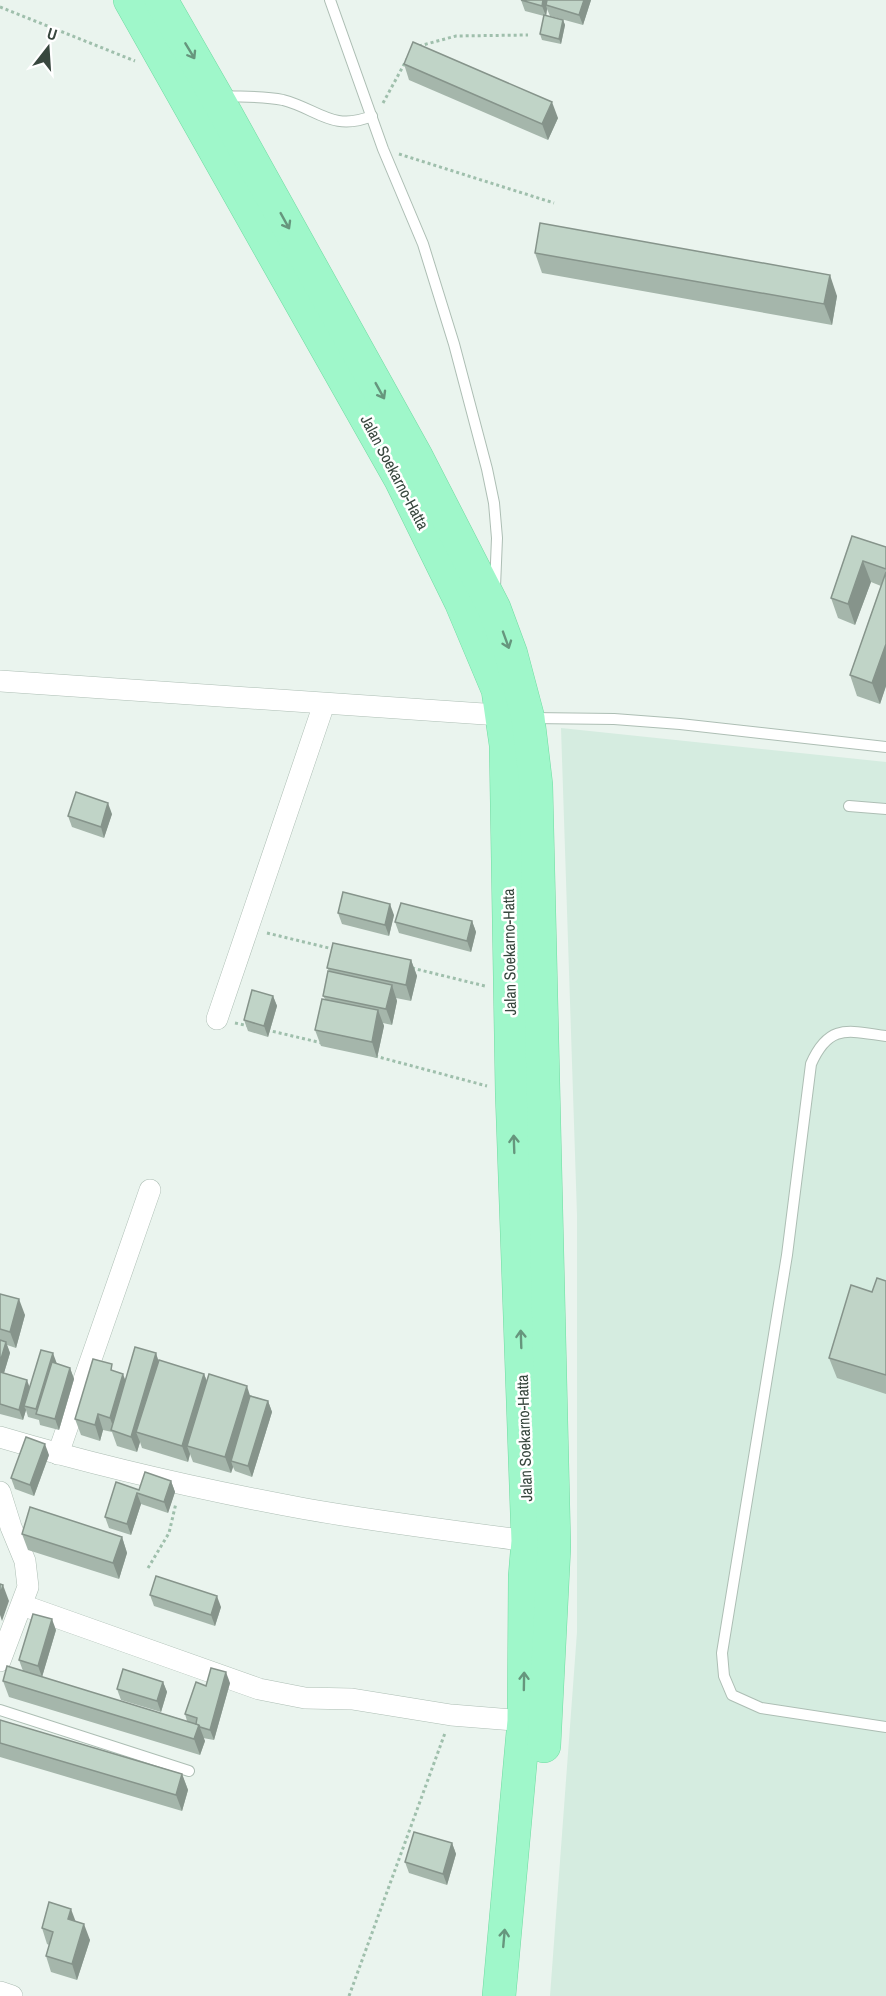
<svg xmlns="http://www.w3.org/2000/svg" width="886" height="1996" font-family="'Archivo Narrow',sans-serif">
<rect width="100%" height="100%" fill="#eaf4ee"/>
<!-- education -->
<path fill="#d5ece0" d="M561,728L886,762V1996H550L577,1632V1215Z"/>
<g fill="none" stroke-linecap="round" stroke-linejoin="round">
<defs>
<g id="service">
<path d="M330,0L383,149L423,244L454,344L487,469L494,503L497,538L495,587"/>
<path d="M223,96C243,97 264,96 283,100C318,109 332,132 372,116"/>
<path d="M532,718L614,719L680,724L886,747"/>
<path d="M849,806L886,809"/>
<path d="M886,1036C848,1031 829,1023 811,1064L787,1255L722,1653L724,1676L732,1695L761,1708L886,1727"/>
<path d="M0,1710L189,1771"/>
</g>
<g id="minor">
<path d="M0,681L514,716"/>
<path d="M217,1019L324,704"/>
<path d="M0,1437C101,1467 203,1490 306,1509C380,1522 454,1531 528,1541"/>
<path d="M58,1454L150,1190"/>
<path d="M0,1492L11,1527L25,1561L28,1587L0,1661"/>
<path d="M22,1605L259,1689L305,1698L352,1699L451,1715L537,1722"/>
<path d="M0,1992L12,1996"/>
</g>
<g id="primary">
<path d="M130,0L401,480L461,602L498,690L506,745L512,1093L528,1541L525,1577L524,1721L499,1996"/>
<path d="M161,0L216,96L416,456L494,608L511,654L528,718L536,785L554,1547L544,1746"/>
</g>
</defs>
<!-- service casing -->
<use href="#service" stroke="#adbeb4" stroke-width="12"/>
<!-- minor casing -->
<use href="#minor" stroke="#adbeb4" stroke-width="22"/>
<!-- primary casing -->
<use href="#primary" stroke="#70dba2" stroke-width="34"/>
<!-- path -->
<g stroke="#9fbfac" stroke-width="3" stroke-dasharray="3 3" stroke-linecap="butt">
<path d="M0,7L135,61"/>
<path d="M419,46L456,36L528,35"/>
<path d="M383,103L407,59"/>
<path d="M399,154L554,203"/>
<path d="M267,933L333,949"/>
<path d="M412,968L485,986"/>
<path d="M235,1023L249,1026"/>
<path d="M267,1030L322,1043"/>
<path d="M375,1056L487,1086"/>
<path d="M148,1568L169,1533L176,1503"/>
<path d="M349,1996L445,1733"/>
</g>
<!-- service -->
<use href="#service" stroke="#fff" stroke-width="10"/>
<!-- minor -->
<use href="#minor" stroke="#fff" stroke-width="21"/>
<!-- primary -->
<use href="#primary" stroke="#9ff7ca" stroke-width="33"/>
</g>
<!-- wall -->
<g fill="#a5b6ab">
<path d="M521,0H591L583,25L550,16L547,9L546,16L563,20L565,25L561,44L542,40L540,34L544,16L525,11Z"/>
<path d="M404,64L558,118L548,140L409,80Z"/>
<path d="M535,253L837,296L832,325L542,273Z"/>
<path d="M852,536L886,547V686L880,704L857,696L850,675L881,586L871,582L855,625L838,618L831,598Z"/>
<path d="M112,814L104,838L72,827L68,816Z"/>
<path d="M338,913L394,915L389,936L342,924Z"/>
<path d="M472,921L476,932L471,952L399,933L395,922Z"/>
<path d="M411,960L417,976L411,1001L396,998L397,1001L392,1025L383,1023L384,1026L377,1058L321,1046L315,1030L325,999L323,996L329,971L327,968Z"/>
<path d="M273,996L277,1006L268,1037L248,1031L244,1020Z"/>
<path d="M886,1281V1394L837,1378L829,1358L872,1292Z"/>
<path d="M0,1294L25,1315L16,1348L7,1345L10,1353L4,1373L30,1387L57,1364L70,1368L74,1379L59,1430L40,1425L39,1420L28,1417L26,1410L23,1420L0,1414Z"/>
<path d="M156,1353L158,1361L204,1374L207,1381L268,1401L272,1412L252,1477L235,1471L233,1467L231,1473L193,1462L190,1454L188,1462L142,1448L140,1442L137,1452L117,1446L112,1432L103,1430L100,1441L81,1435L75,1419L115,1371L126,1380Z"/>
<path d="M49,1455L34,1496L15,1489L11,1478Z"/>
<path d="M171,1481L175,1492L168,1513L141,1504L131,1535L109,1528L105,1517L139,1490Z"/>
<path d="M22,1534L122,1537L127,1553L119,1579L28,1550Z"/>
<path d="M150,1595L221,1607L215,1626L154,1606Z"/>
<path d="M56,1630L42,1677L187,1721L185,1714L206,1686L230,1683L214,1740L203,1738L205,1741L200,1755L9,1697L3,1681L23,1671L19,1660Z"/>
<path d="M163,1682L167,1692L161,1712L121,1700L117,1689Z"/>
<path d="M0,1720L182,1774L188,1790L182,1811L0,1757Z"/>
<path d="M452,1843L456,1854L447,1885L409,1873L405,1862Z"/>
<path d="M75,1921L90,1940L77,1980L51,1972L46,1956L49,1945L47,1944L42,1928Z"/>
</g>
<!-- shaded-wall -->
<g fill="#86948b">
<path d="M543,0H550L546,5L547,9L546,16L542,6Z"/>
<path d="M584,0H591L583,25L579,15Z"/>
<path d="M563,20L565,25L561,44L559,39Z"/>
<path d="M552,102L558,118L548,140L542,124Z"/>
<path d="M830,275L837,296L832,325L824,304Z"/>
<path d="M863,561L871,582L855,625L848,604Z"/>
<path d="M886,644V686L880,704L872,683Z"/>
<path d="M108,803L112,814L104,838L101,827Z"/>
<path d="M390,904L394,915L389,936L385,925Z"/>
<path d="M472,921L476,932L471,952L467,941Z"/>
<path d="M411,960L417,976L411,1001L406,985Z"/>
<path d="M392,985L397,1001L392,1025L386,1009Z"/>
<path d="M273,996L277,1006L268,1037L264,1026Z"/>
<path d="M378,1010L384,1026L377,1058L372,1042Z"/>
<path d="M19,1299L25,1315L16,1348L10,1332Z"/>
<path d="M6,1342L10,1353L0,1386V1362Z"/>
<path d="M53,1353L57,1364L38,1414L36,1409Z"/>
<path d="M156,1353L161,1369L136,1432L140,1442L137,1452L131,1437Z"/>
<path d="M70,1368L74,1379L59,1430L55,1419Z"/>
<path d="M123,1374L129,1390L115,1432L110,1418Z"/>
<path d="M204,1374L210,1390L187,1446L190,1454L188,1462L182,1446Z"/>
<path d="M27,1380L31,1391L24,1406L26,1410L23,1420L19,1410Z"/>
<path d="M247,1386L252,1402L231,1461L233,1467L231,1473L225,1457Z"/>
<path d="M268,1401L272,1412L252,1477L248,1466Z"/>
<path d="M98,1414L103,1430L100,1441L95,1425Z"/>
<path d="M45,1444L49,1455L34,1496L30,1485Z"/>
<path d="M171,1481L175,1492L168,1513L164,1502Z"/>
<path d="M137,1493L141,1504L131,1535L127,1524Z"/>
<path d="M122,1537L127,1553L119,1579L113,1563Z"/>
<path d="M3,1585L9,1601L2,1621L0,1615V1595Z"/>
<path d="M217,1596L221,1607L215,1626L211,1615Z"/>
<path d="M52,1619L56,1630L42,1677L38,1666Z"/>
<path d="M226,1672L230,1683L214,1740L210,1730Z"/>
<path d="M163,1682L167,1692L161,1712L157,1701Z"/>
<path d="M199,1725L205,1741L200,1755L194,1739Z"/>
<path d="M182,1774L188,1790L182,1811L176,1795Z"/>
<path d="M452,1843L456,1854L447,1885L443,1874Z"/>
<path d="M71,1909L77,1925L68,1919Z"/>
<path d="M84,1924L90,1940L77,1980L72,1964Z"/>
</g>
<!-- building -->
<g fill="#c0d4c7" stroke="#86948b" stroke-width="1.5">
<path d="M521,0H543L542,6Z"/>
<path d="M547,0H584L579,15L546,5Z"/>
<path d="M544,15L563,20L559,39L540,34Z"/>
<path d="M413,42L552,102L542,124L404,64Z"/>
<path d="M540,223L830,275L824,304L535,253Z"/>
<path d="M852,536L886,547V569L863,561L848,604L831,598Z"/>
<path d="M886,572V644L872,683L850,675Z"/>
<path d="M76,792L108,803L101,827L68,816Z"/>
<path d="M343,892L390,904L385,925L338,913Z"/>
<path d="M401,903L472,921L467,941L395,922Z"/>
<path d="M333,943L411,960L406,985L327,968Z"/>
<path d="M328,971L392,985L386,1009L323,996Z"/>
<path d="M252,990L273,996L264,1026L244,1020Z"/>
<path d="M322,999L378,1010L372,1042L315,1030Z"/>
<path d="M877,1278L886,1281V1375L829,1358L851,1285L872,1292Z"/>
<path d="M0,1294L19,1299L10,1332L0,1329Z"/>
<path d="M0,1340L6,1342L0,1362Z"/>
<path d="M135,1347L156,1353L131,1437L111,1430Z"/>
<path d="M41,1350L53,1353L36,1409L24,1406Z"/>
<path d="M93,1359L112,1364L111,1370L123,1374L110,1418L98,1414L95,1425L75,1419Z"/>
<path d="M159,1360L204,1374L182,1446L136,1432Z"/>
<path d="M52,1362L70,1368L55,1419L36,1414Z"/>
<path d="M0,1372L27,1380L19,1410L0,1404Z"/>
<path d="M209,1374L247,1386L225,1457L187,1446Z"/>
<path d="M250,1396L268,1401L248,1466L231,1461Z"/>
<path d="M26,1437L45,1444L30,1485L11,1478Z"/>
<path d="M145,1472L171,1481L164,1502L137,1493L127,1524L105,1517L116,1482L139,1490Z"/>
<path d="M30,1507L122,1537L113,1563L22,1534Z"/>
<path d="M156,1576L217,1596L211,1615L150,1595Z"/>
<path d="M0,1584L3,1585L0,1595Z"/>
<path d="M33,1614L52,1619L38,1666L19,1660Z"/>
<path d="M7,1666L199,1725L194,1739L3,1681Z"/>
<path d="M211,1668L226,1672L210,1730L200,1727L199,1725L196,1724L197,1718L185,1714L196,1682L206,1686Z"/>
<path d="M123,1669L163,1682L157,1701L117,1689Z"/>
<path d="M0,1720L182,1774L176,1795L0,1743Z"/>
<path d="M414,1832L452,1843L443,1874L405,1862Z"/>
<path d="M49,1902L71,1909L68,1919L84,1924L72,1964L46,1956L53,1932L42,1928Z"/>
</g>
<!-- one-way arrows -->
<defs><path id="oneway-shaft" d="M-6 0H5M1.5-3L5.5 0L1.5 3" fill="none" stroke-width="1.6" stroke-linecap="round" stroke-linejoin="round" transform="scale(1.5)"/></defs>
<g stroke="#66967d">
<use href="#oneway-shaft" transform="translate(190 51) rotate(59)"/>
<use href="#oneway-shaft" transform="translate(285 221) rotate(61)"/>
<use href="#oneway-shaft" transform="translate(380 391) rotate(61)"/>
<use href="#oneway-shaft" transform="translate(506 640) rotate(70)"/>
<use href="#oneway-shaft" transform="translate(514 1144) rotate(-92)"/>
<use href="#oneway-shaft" transform="translate(521 1339) rotate(-92)"/>
<use href="#oneway-shaft" transform="translate(524 1681) rotate(-89)"/>
<use href="#oneway-shaft" transform="translate(504 1938) rotate(-85)"/>
</g>
<g text-anchor="middle" dominant-baseline="central" stroke-width="5" stroke-linejoin="round" paint-order="stroke">
<!-- street labels -->
<g font-size="16" fill="#38473e" stroke="#fff">
<text transform="translate(395 472) rotate(62)">Jalan Soekarno-Hatta</text>
<text transform="translate(509 952) rotate(-91)">Jalan Soekarno-Hatta</text>
<text transform="translate(524 1438) rotate(-92)">Jalan Soekarno-Hatta</text>
</g>
</g>
<!-- north arrow -->
<g transform="translate(48 48) rotate(17)" stroke="#ffffff" stroke-width="4.5" paint-order="stroke">
<path d="M0-4.5L10 22L0 15L-10 22Z" fill="#38473e"/>
<text y="-9" font-size="16" font-weight="bold" text-anchor="middle" fill="#38473e">U</text>
</g>
</svg>
